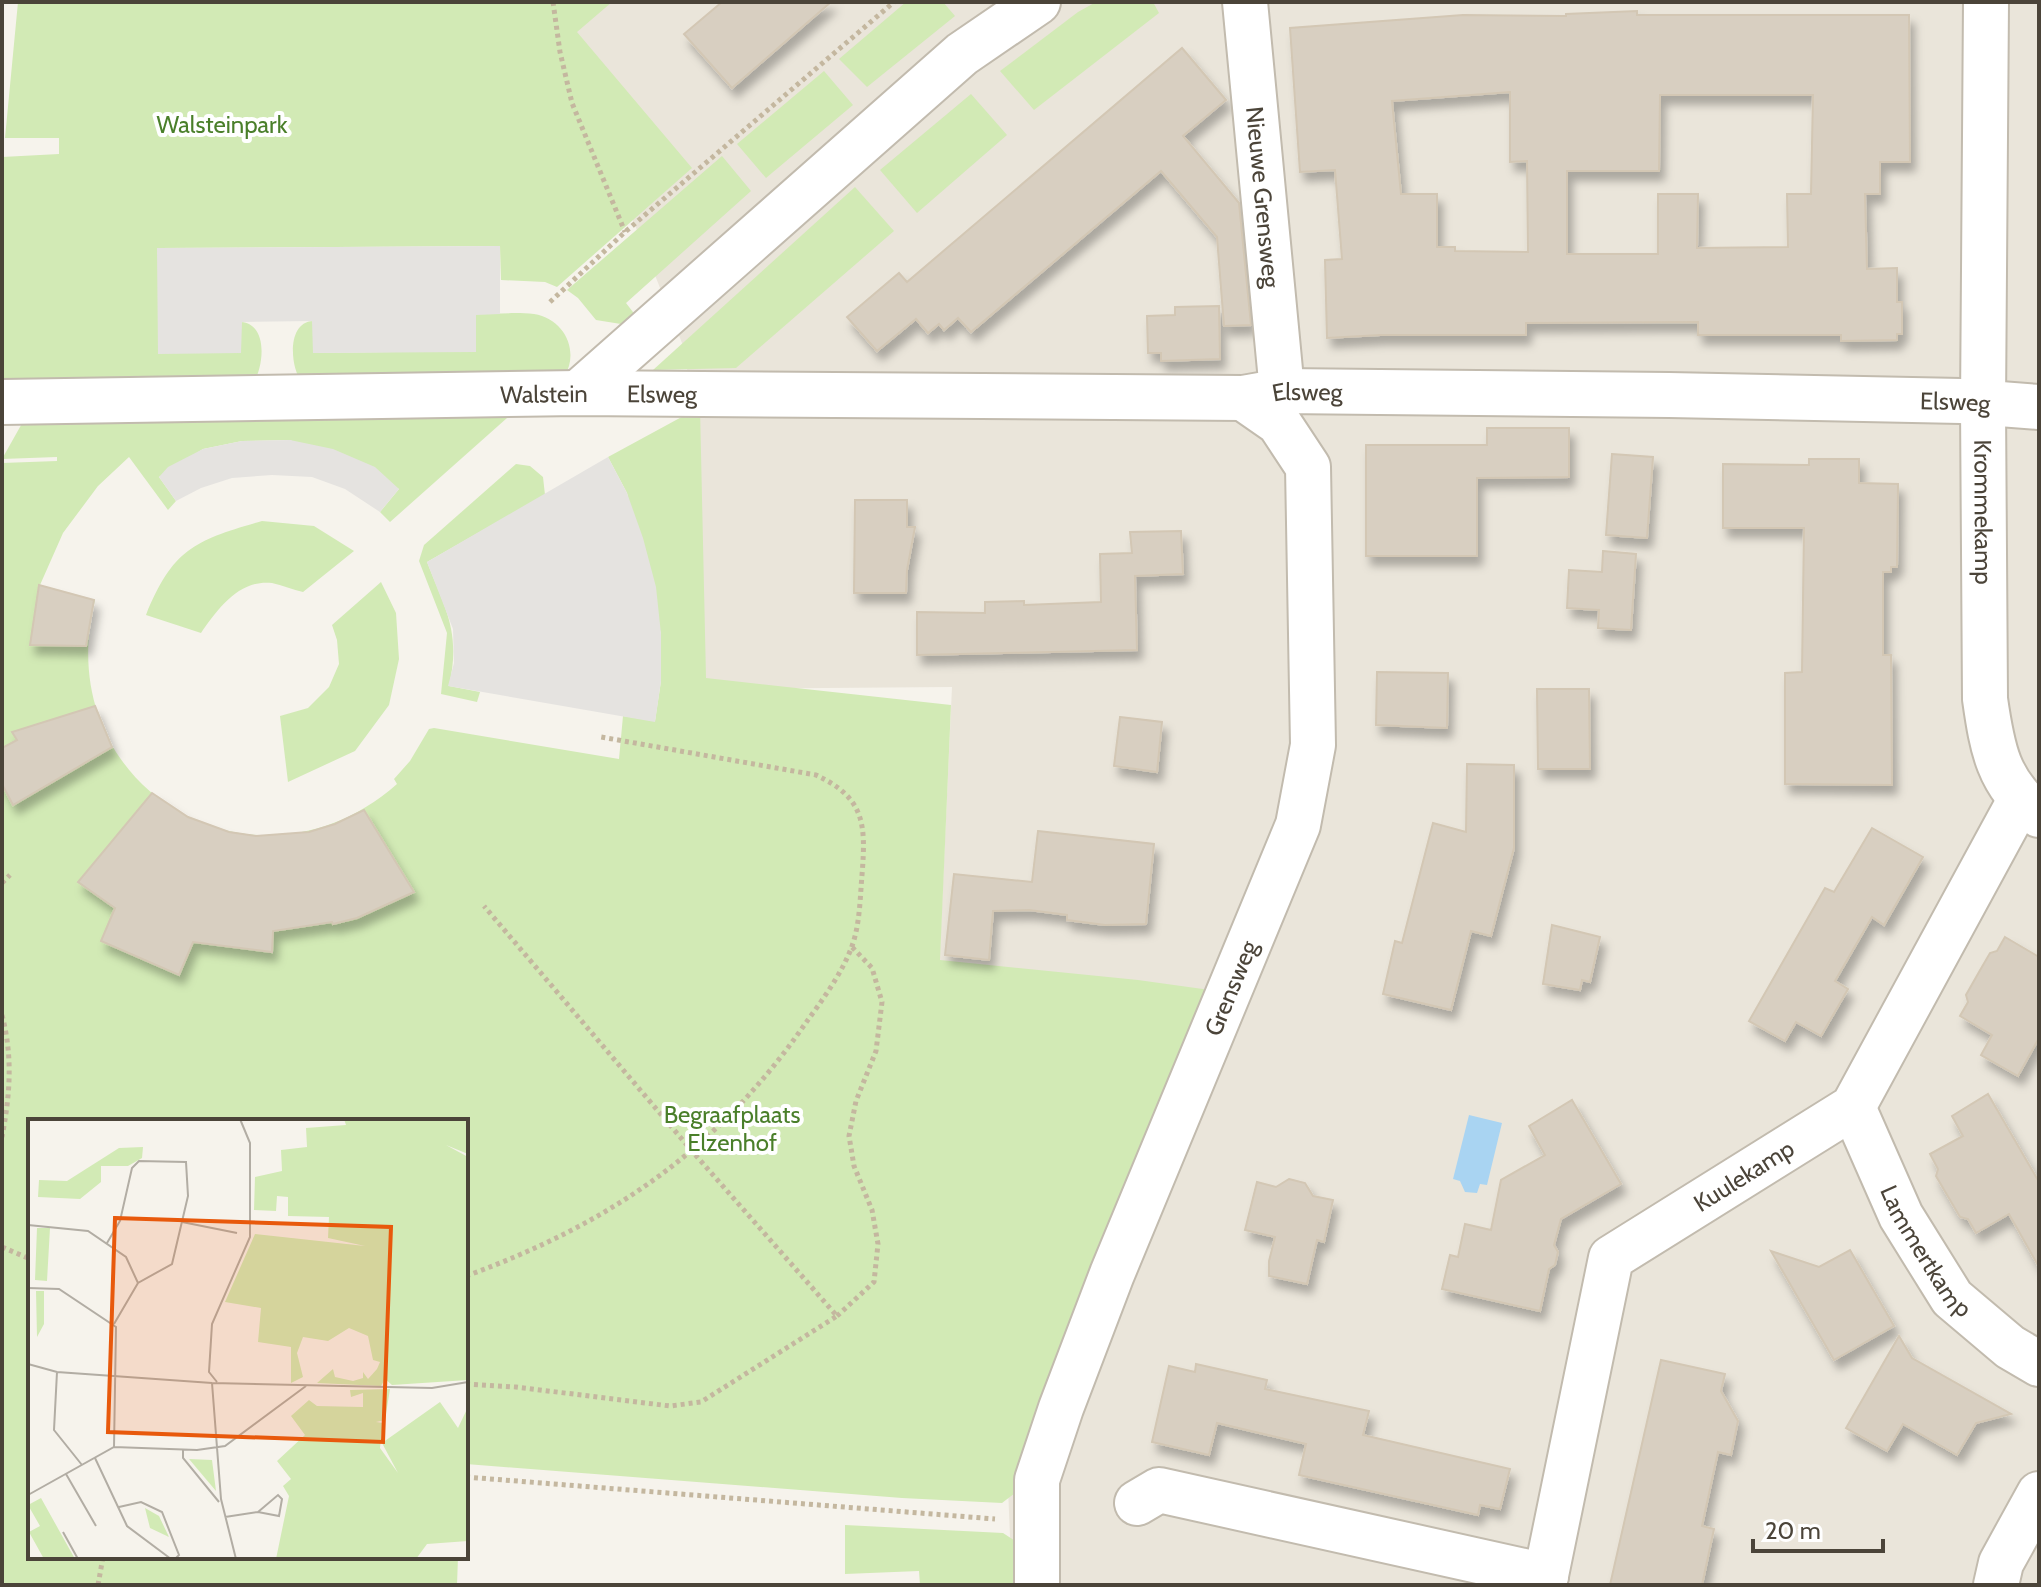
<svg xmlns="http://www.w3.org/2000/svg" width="2041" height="1587" font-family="Cabin,sans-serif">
<defs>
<filter id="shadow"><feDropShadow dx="5" dy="9" stdDeviation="4" flood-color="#0004"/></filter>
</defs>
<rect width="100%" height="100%" fill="#f6f3ec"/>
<!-- residential -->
<path fill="#eae5da" d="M546,2H2039V1585H1012L1008,1488L939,970L952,687L705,689L686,353Z"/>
<!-- green -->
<g fill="#d2eab5">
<path d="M18,2H612L577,32L692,168L557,287L545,282L501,280L500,246L158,248L241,353V322C268,324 264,365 254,382L2,390V157L59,154V138H5Z"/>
<path d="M906,2H943L955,16L867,87L839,59Z"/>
<path d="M1096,2H1153L1159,13L1034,110L1000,71L1078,12Z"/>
<path d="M824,71L853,105L766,178L737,144Z"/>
<path d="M971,94L1007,135L917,213L880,170Z"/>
<path d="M722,156L751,191L626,303L636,316L621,324L596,320L578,298L567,290Z"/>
<path d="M855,187L894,231L736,368L653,370Z"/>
<path d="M476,314C495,314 516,312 534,314C565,319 580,352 564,377L301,381C290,366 287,322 313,321V353L476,351Z"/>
<path d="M700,407L706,678L951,705L940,960L1138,980L1210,990L1024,1486L1002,1503L902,1498L466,1464V1121H30V1557H458L457,1585H2V463L57,461V457L2,459L29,411L497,409L507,418L390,522L380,512L399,489L290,440L242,441L203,449L159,477L176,501L168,510L129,457L98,486L63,533L40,585L95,600C48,787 254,910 397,784L394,779L410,761L429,729L434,728L619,759L623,716L655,721L661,681V634L627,493L608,457Z"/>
<path d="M516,464L530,466L543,477L545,495L427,562C446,610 461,633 449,686L480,692L477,702L441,694L447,633L419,561L424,545Z"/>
<path d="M262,521L314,526L354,551L303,592C293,590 282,585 272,583C239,579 217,610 201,633L146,615C173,548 196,540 262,521Z"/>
<path d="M381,582L396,613L399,659L389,705L355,751L288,782L280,716L308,708L329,687L339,664L337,640L332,625Z"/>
<path d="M845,1525L1003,1533L1020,1544L1026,1585H920L919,1571L845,1574Z"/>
</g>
<!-- parking -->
<g fill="#e5e3e0">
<path d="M500,246V314L476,315V352L313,353L312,321L242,322L241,353L158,354L157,248Z"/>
<path d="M290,440L333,449L375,467L399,489L380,512L345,489L312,477L272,475L232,478L201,488L176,501L159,477L168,467L203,449L242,441Z"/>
<path d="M608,457L627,493L643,538L656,587L661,634V681L655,722L448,686L454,663L453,629L427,562Z"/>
</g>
<!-- water -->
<path fill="#a9d4f2" d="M1469,1115L1502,1123L1487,1185L1480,1184L1477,1193L1465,1192L1460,1181L1453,1179Z"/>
<!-- building -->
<g fill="#d8cfc1" stroke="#d3c7b4" stroke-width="2" fill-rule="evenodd" filter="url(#shadow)">
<path d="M722,2H831L732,88L684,34Z"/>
<path d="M1637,11V15H1909L1910,162H1880V194H1865L1867,269L1897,268V302H1902V334H1897V340L1841,341V335H1698V322L1526,323V335H1380L1327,338L1325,260L1342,259L1335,170L1300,172L1290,28L1463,15L1566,16V14ZM1510,92V162L1527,161L1528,252L1455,251V247H1437V194H1401L1392,101ZM1660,95H1813L1811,194H1787L1788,247L1697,248L1698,194H1658V254H1567V171H1659Z"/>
<path d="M1182,48L1226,100L1183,136L1239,203L1251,325L1224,326L1217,237L1161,171L971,332L958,318L944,330L939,324L928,333L916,319L877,351L847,317L899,273L907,282Z"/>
<path d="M1219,306L1220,359L1161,361V353H1148L1147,316L1175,315V307Z"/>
<path d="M1487,428H1569V477L1477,478V556H1366V445H1487Z"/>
<path d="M1612,454L1653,457L1647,538L1606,535Z"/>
<path d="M1809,459H1859V483L1898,484L1897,567H1891V572H1883V655H1891L1892,785L1785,784V673L1802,672L1804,528H1723V464L1809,465Z"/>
<path d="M855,500H907V527H915L907,570L906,593H854Z"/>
<path d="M1181,531L1183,574L1135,576L1137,650L917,655V612L985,613V602L1024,601V605L1101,602L1100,554L1132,553L1130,532Z"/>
<path d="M1603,551L1636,554L1631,630L1598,628L1599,610L1567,608L1569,570L1602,572Z"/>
<path d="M39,585L94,600L86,646L30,645Z"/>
<path d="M1377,672L1448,673L1447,728L1376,725Z"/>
<path d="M1537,689H1589L1590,769H1538Z"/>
<path d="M95,706L112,747L13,805L2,784V748L17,740L12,732Z"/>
<path d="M1120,717L1162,722L1157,772L1114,766Z"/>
<path d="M1467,764L1514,765V848L1491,936L1471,931L1451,1010L1383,994L1395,941L1402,943L1433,823L1466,832Z"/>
<path d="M152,793L188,817L229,832L256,836L309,832L335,824L364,810L414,892L357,918L333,924L332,922L273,931L272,952L193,942L179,975L101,941L115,908L78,882Z"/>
<path d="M1872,828L1923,857L1884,925L1872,917L1835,981L1848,989L1821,1036L1796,1022L1785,1041L1749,1021L1825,888L1834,892Z"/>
<path d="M1038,831L1154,844L1146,924L1105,925L1067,920V915L1029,910L993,911L989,960L945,955L954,874L1032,882Z"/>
<path d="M1552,925L1600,937L1590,982L1582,980L1580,990L1543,984Z"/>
<path d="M2005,937L2039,957V1038L2018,1076L1981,1055L1992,1035L1960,1016L1968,1002L1966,995L1979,972L1990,953L1997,951Z"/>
<path d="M1988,1094L2039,1182V1267L2009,1214L1976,1233L1968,1219L1960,1217L1936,1176L1938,1169L1930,1154L1963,1136L1952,1116Z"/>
<path d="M1572,1100L1621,1184L1561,1219L1554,1245L1558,1252L1555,1265L1549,1269L1540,1311L1442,1289L1450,1255L1458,1257L1465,1224L1491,1230L1501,1180L1545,1155L1529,1126Z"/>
<path d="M1289,1179L1305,1183L1313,1196L1333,1200L1324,1242L1317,1240L1307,1284L1269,1276V1261L1275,1237L1245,1230L1257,1182L1276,1187Z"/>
<path d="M1850,1250L1894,1326L1834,1360L1771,1251L1819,1267Z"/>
<path d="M1899,1336L1912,1358L2011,1414L1976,1423L1957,1455L1903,1424L1887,1451L1846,1428Z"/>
<path d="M1661,1360L1725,1374L1721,1391L1738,1421L1731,1455L1718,1452L1702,1526L1714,1529L1702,1585H1610Z"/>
<path d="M1196,1364L1267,1380L1265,1389L1369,1411L1363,1435L1510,1469L1500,1509L1480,1505L1478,1515L1299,1475L1306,1444L1217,1423L1209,1455L1152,1442L1169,1366L1195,1372Z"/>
</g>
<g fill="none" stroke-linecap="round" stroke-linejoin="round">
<defs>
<g id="street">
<path id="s1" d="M1245,2L1282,391"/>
<path id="s2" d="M1986,2L1983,405L1985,699C1992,748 1998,784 2039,815"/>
<path d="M578,393L962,54L1038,2"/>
<path id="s3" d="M2,402L578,393L1243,398L1282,391L1669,395L1961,401L2039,407"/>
<path id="s4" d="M1853,1107L1901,1216L1952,1298L2010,1347L2039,1364"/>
<path d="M1137,1503L1159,1490L1546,1576"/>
<path id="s5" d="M1037,1585V1480L1061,1408L1112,1274L1298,825L1313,745L1308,467L1279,423L1243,398"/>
<path id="s6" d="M1544,1585L1611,1258L1853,1107L2020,800"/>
<path d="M1996,1585L2001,1563L2039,1494"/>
</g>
</defs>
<!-- street casing -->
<use href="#street" stroke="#c2bbae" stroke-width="48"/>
<!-- path -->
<g stroke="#c4b79f" stroke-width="5" stroke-dasharray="4 4" stroke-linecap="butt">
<path d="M553,2L560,52L572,103L625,232"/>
<path d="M550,302L625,232L894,2"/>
<path d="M2,883L10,875"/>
<path d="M2,1015C13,1057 10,1095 2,1137"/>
<path d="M2,1247L30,1259"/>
<path d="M466,1276C609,1224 717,1151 805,1024C821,1002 843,972 852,946C860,924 860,898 862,875C866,824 865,798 816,775L601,737"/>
<path d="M837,1316L874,1282L878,1244L872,1210L854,1166L849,1136L856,1101L876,1051L882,1002L872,968L852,947"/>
<path d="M466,1384L516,1387L670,1406L701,1402L837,1316L692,1151L484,906"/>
<path d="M466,1477L995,1519"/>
<path d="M98,1585L103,1557"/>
</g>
<!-- street -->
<use href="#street" stroke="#fff" stroke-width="44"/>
</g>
<g text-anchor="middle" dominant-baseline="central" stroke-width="8" stroke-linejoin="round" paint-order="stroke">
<!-- park labels -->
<g font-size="24" fill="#4a7f2a" stroke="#fff">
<text x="222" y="124">Walsteinpark</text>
<text x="732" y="1114">Begraafplaats<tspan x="732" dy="28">Elzenhof</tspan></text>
</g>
<!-- street labels -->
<g font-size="24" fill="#4b4439" stroke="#fff">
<text stroke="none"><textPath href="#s1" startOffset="196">Nieuwe Grensweg</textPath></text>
<text stroke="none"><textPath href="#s3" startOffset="542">Walstein</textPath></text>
<text stroke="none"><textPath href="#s3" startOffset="1306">Elsweg</textPath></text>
<text stroke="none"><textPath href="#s3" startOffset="660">Elsweg</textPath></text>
<text stroke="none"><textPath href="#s3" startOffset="1954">Elsweg</textPath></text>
<text stroke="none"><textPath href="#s2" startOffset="510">Krommekamp</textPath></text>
<text stroke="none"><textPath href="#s5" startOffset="634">Grensweg</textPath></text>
<text stroke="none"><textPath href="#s6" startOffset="490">Kuulekamp</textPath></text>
<text stroke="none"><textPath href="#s4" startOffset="162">Lammertkamp</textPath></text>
</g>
</g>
<!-- overview -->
<g transform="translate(28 1119)">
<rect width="440" height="440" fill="#f6f3ec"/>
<path d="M316,0H440V35L418,26L440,38V261L364,266L357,260L353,267L289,264L305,250L307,258L325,262L335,259V253L340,260L349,250L352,243L345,241L340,217L321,209L300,222L275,218L269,234L275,258L263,264V228L230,223L233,189L197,183L227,115L337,127L300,119L301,98L260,97V78L249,77L248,92L226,91L227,58L254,52L253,31L279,28L278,9L318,6ZM115,28L114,39L100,47H73V63L52,80L10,78L11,61L39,62L91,29ZM9,109H22L19,162L7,161ZM8,172H16V205L9,218ZM362,270L357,301L348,303L355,304L352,329L370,354L354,324L412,283L430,309L440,288V422L399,425L388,440H248L261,377L255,367L263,360L249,342L277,316L263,297L281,281L289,287L335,288V274L323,278L322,271ZM161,340L184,341L188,372ZM13,379L47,440H16L1,413L12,407L0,386ZM117,389L131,397L141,418L122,409Z" fill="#d2eab5"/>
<path fill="none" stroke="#b2ada4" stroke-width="2" d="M154,103L209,114M0,106L60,112L98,138L110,164M79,124L92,102L104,49L111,42L158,43L160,77L144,145L110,164L86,205M0,169L31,170L88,208L86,328M0,245L29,253L184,264L404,269L440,263M29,253L26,311L54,346M189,263L181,253L184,205L222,118V24L212,0M184,264L193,380L208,440M155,331V339L191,383M67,339L99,407L143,440M38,355L68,407M0,376L86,328L169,331L197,327L278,267M91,388L113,383L134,393L151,436L147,440M197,398L230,393L251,397L254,380L250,376L230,393M35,413L50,440"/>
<path fill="#e8590c" fill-opacity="0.15" stroke="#e8590c" stroke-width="4" d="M87,99L363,108L355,323L80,313Z"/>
<rect width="440" height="440" fill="none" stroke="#4b4439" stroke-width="4"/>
</g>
<!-- border -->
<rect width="2041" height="1587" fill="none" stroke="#4b4439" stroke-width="8"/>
<!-- scale -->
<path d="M1753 1539v12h130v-12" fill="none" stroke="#4b4439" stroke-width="4"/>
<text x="1765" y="1539" font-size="24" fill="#4b4439" stroke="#ffffff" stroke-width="6" paint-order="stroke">20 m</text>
</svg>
